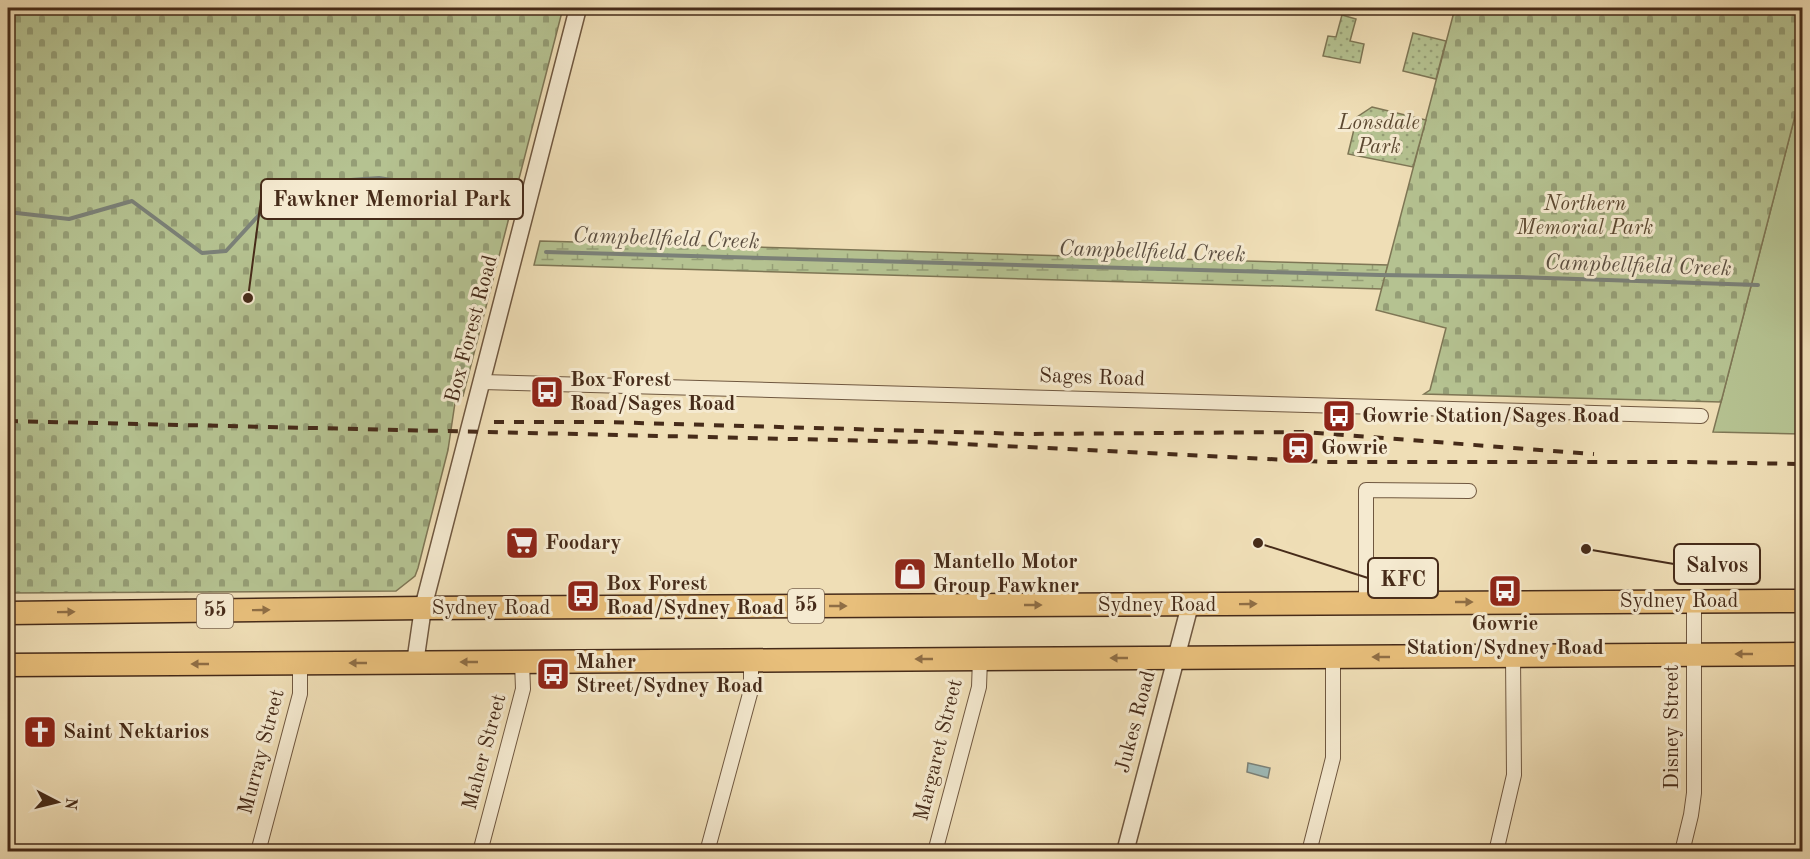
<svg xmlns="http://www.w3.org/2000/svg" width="1810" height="859" font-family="'Old Standard TT',serif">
<defs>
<pattern id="wetland-marsh" width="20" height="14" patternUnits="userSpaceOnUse" patternTransform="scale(1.5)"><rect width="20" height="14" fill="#b5c291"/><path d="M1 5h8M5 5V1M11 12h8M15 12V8" fill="none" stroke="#959e76"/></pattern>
<pattern id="cemetery-stones" width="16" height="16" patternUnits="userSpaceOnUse" patternTransform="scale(1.5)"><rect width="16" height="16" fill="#b5c291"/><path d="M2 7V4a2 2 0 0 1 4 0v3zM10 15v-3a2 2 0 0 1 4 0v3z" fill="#959e76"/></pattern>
<pattern id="park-dots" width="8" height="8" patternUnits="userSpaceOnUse" patternTransform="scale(1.5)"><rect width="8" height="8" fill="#b5c291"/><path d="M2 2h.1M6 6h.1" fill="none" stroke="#959e76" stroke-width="1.8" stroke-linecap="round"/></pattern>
<pattern id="water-ripples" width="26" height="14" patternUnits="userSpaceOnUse" patternTransform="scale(1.5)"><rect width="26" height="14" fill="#9ebab8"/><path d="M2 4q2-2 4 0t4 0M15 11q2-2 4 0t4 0" fill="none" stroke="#839795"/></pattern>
</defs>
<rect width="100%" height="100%" fill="#efdeb6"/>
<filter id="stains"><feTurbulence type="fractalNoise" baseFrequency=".00333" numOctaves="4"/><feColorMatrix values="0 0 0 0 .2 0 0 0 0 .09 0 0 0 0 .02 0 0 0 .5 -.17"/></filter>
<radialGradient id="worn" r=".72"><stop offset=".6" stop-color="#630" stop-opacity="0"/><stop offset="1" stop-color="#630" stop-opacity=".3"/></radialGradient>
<!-- grass -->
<path fill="#b5c291" stroke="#7e7655" stroke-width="1.5" d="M1802,89V434L1713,432L1721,402Z"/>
<!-- wetland -->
<path fill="url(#wetland-marsh)" stroke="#7e7655" stroke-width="1.5" d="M540,241L1388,265L1382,289L534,265Z"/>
<!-- cemetery -->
<g fill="url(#cemetery-stones)" stroke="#7e7655" stroke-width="1.5">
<path d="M8,8H563L463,396H456L448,450L418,568L415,576L396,591L8,593Z"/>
<path d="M1455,8H1802V89L1721,402L1424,394L1430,390L1446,328L1376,310Z"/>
</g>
<!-- park -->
<g fill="url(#park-dots)" stroke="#7e7655" stroke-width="1.5">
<path d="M1342,15L1356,19L1350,41L1364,44L1360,63L1323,56L1328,36L1336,37Z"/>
<path d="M1413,33L1446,41L1436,79L1403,71Z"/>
<path d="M1372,107L1426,120L1413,167L1348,154L1357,117Z"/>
</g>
<!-- water -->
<path fill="url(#water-ripples)" stroke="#7b8178" stroke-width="1.5" d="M1248,763L1270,768L1268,778L1247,772Z"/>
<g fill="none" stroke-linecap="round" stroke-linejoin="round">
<!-- stream -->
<g stroke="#7b8178" stroke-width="4">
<path d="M8,212L69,219L132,201L202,253L226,251L269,204L303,190L337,181L379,178L397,181L470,215"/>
<path d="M546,252L1380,275L1518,277L1758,285"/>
</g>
<defs>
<g id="minor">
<path d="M482,382L1701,416"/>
<path d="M1366,603V490L1469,491"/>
<path d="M258,852L300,694V663"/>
<path d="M480,852L523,689L522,662"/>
<path d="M707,852L751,690V660"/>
<path d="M935,852L979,687L980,659"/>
<path d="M1309,852L1333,758V657"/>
<path d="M1496,852L1514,775L1513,656"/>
<path d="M1682,852L1691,815L1694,793V601"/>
</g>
<g id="tertiary">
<path d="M415,663L423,608L578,8"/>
<path d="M1125,852L1190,605"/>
</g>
<g id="trunk">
<path d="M8,613L423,608L1802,601"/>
<path d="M8,665L1802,654"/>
</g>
</defs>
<!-- minor casing -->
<use href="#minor" stroke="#705840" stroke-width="16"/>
<!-- tertiary casing -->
<use href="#tertiary" stroke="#705840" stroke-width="19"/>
<!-- trunk casing -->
<use href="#trunk" stroke="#462b19" stroke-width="25"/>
<!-- minor -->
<use href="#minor" stroke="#f5ead0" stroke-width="14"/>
<!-- tertiary -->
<use href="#tertiary" stroke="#f5ead0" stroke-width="16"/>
<!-- trunk -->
<use href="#trunk" stroke="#e8bf7b" stroke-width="22"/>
<!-- rail -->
<g stroke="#462b19" stroke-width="4" stroke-dasharray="10 10" stroke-linecap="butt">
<path d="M8,421L924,442L1329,462H1687L1802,464"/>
<path d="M494,422H604L1025,434L1303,432L1594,454"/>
</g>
</g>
<!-- one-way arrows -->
<defs><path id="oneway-solid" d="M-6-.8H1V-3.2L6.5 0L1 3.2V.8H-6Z" transform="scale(1.5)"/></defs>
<g fill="#8f6e45">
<use href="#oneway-solid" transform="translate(1464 602)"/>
<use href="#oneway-solid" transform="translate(1248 604) rotate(-1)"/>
<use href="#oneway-solid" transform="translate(1033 605)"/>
<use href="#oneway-solid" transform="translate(838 606)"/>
<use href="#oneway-solid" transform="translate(261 610) rotate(-1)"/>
<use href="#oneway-solid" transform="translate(66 612) rotate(-1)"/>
<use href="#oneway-solid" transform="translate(1744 654) rotate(180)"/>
<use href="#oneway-solid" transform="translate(1381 657) rotate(180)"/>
<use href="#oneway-solid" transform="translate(1119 658) rotate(180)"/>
<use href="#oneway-solid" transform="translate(924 659) rotate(180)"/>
<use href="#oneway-solid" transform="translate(469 662) rotate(180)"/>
<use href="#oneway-solid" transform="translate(358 663) rotate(180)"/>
<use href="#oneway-solid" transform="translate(200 664) rotate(180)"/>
</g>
<!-- icons -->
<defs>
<symbol id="bus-square" viewBox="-11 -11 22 22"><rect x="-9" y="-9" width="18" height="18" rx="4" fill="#8f2418" stroke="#f5ead0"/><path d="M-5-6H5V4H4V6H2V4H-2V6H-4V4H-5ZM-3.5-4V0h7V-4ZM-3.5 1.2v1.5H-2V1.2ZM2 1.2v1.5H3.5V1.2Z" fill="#fff"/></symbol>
<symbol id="station-square" viewBox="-11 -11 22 22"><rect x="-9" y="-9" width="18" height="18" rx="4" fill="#8f2418" stroke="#f5ead0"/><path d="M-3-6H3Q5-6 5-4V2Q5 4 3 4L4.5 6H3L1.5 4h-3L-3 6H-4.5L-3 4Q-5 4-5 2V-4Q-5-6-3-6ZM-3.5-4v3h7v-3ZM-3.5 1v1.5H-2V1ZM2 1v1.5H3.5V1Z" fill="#fff"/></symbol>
<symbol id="supermarket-square" viewBox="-11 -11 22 22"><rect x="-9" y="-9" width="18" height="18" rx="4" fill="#8f2418" stroke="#f5ead0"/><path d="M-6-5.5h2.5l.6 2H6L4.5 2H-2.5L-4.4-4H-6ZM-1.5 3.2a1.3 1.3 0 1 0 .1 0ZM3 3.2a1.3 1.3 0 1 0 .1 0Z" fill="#fff"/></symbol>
<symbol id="shop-square" viewBox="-11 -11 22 22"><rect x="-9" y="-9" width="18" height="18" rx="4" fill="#8f2418" stroke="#f5ead0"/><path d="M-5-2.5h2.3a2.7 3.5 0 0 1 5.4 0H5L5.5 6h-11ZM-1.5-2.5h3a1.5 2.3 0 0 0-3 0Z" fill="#fff"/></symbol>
<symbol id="church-square" viewBox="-11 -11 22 22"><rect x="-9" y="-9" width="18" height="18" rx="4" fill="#8f2418" stroke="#f5ead0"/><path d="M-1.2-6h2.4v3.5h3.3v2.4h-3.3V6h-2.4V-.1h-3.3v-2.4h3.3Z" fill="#fff"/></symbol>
</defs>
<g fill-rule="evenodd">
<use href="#bus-square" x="528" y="373" width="38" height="38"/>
<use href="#bus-square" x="1320" y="397" width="38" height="38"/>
<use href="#station-square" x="1279" y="429" width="38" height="38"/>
<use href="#supermarket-square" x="503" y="524" width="38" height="38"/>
<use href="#shop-square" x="891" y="555" width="38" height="38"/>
<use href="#bus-square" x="1486" y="572" width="38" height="38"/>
<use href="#bus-square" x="564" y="577" width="38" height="38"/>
<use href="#bus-square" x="534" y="655" width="38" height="38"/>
<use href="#church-square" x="21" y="713" width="38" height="38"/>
</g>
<g text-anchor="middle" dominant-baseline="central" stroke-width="6" stroke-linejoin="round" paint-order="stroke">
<!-- shield labels -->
<g fill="#f5ead0" stroke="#7a6450" stroke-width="1.5">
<rect x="788" y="589" width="36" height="34" rx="4.5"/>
<rect x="197" y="594" width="36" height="34" rx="4.5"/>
</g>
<g font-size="20" font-weight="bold" fill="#462b19">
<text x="806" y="606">55</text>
<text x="215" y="611">55</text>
</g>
<!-- park labels -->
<g font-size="21" font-style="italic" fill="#5c4931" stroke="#f5ead0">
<text x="1379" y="123">Lonsdale<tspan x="1379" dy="24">Park</tspan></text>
<text x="1585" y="204">Northern<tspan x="1585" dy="24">Memorial Park</tspan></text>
</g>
<!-- street labels -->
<g font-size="21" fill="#462b19" stroke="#f5ead0">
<text transform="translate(472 329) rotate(-75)">Box Forest Road</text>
<text transform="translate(1092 378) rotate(2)">Sages Road</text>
<text x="1679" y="601">Sydney Road</text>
<text x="1157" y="605">Sydney Road</text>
<text x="491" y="608">Sydney Road</text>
<text transform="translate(1136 722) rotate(-75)">Jukes Road</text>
<text transform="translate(1672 727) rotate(-90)">Disney Street</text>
<text transform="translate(939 750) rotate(-76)">Margaret Street</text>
<text transform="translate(262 752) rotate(-75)">Murray Street</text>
<text transform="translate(485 752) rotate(-75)">Maher Street</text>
</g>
<!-- poi labels -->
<g font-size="21" font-weight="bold" fill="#462b19" stroke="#f5ead0" text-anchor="start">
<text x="570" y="380">Box Forest<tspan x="570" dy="24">Road/Sages Road</tspan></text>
<text x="1362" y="416">Gowrie Station/Sages Road</text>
<text x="1321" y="448">Gowrie</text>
<text x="545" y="543">Foodary</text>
<text x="933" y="562">Mantello Motor<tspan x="933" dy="24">Group Fawkner</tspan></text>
<text x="606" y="584">Box Forest<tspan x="606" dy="24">Road/Sydney Road</tspan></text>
<text x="1505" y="624" text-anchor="middle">Gowrie<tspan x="1505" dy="24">Station/Sydney Road</tspan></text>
<text x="576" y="662">Maher<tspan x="576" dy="24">Street/Sydney Road</tspan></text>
<text x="63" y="732">Saint Nektarios</text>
</g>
<!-- water labels -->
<g font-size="22" font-style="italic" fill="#5c4f41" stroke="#f5ead0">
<text transform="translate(666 239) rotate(2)">Campbellfield Creek</text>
<text transform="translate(1152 252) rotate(2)">Campbellfield Creek</text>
<text transform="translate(1638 266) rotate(2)">Campbellfield Creek</text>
</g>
</g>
<!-- callouts -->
<path fill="none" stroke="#462b19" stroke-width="2" d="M248 298L261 199M1586 549L1674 564M1258 543L1368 578"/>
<g fill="#462b19" stroke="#f5ead0" stroke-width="2">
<circle cx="248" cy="298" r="6"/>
<circle cx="1586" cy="549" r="6"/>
<circle cx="1258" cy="543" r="6"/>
</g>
<g fill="#f5ead0" stroke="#462b19" stroke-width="2">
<rect x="261" y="179" width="262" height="40" rx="6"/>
<rect x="1674" y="544" width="86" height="40" rx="6"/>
<rect x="1368" y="558" width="70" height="40" rx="6"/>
</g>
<g font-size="22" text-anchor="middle" font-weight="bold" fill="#462b19">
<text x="392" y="206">Fawkner Memorial Park</text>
<text x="1717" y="572">Salvos</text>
<text x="1403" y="586">KFC</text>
</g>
<!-- margin -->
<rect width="1810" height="859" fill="none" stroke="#efdeb6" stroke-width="30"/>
<rect x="9" y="9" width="1792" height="841" fill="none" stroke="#462b19" stroke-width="3"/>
<rect x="15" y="15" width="1780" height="829" fill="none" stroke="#462b19" stroke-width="1.5"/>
<!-- north arrow -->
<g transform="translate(57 802) rotate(97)" stroke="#f5ead0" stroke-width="4.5" paint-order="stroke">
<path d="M0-4.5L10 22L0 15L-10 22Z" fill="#462b19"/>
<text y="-9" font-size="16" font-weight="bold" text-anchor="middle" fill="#462b19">N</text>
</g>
<rect width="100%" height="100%" filter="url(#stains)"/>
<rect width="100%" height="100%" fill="url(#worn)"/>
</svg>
